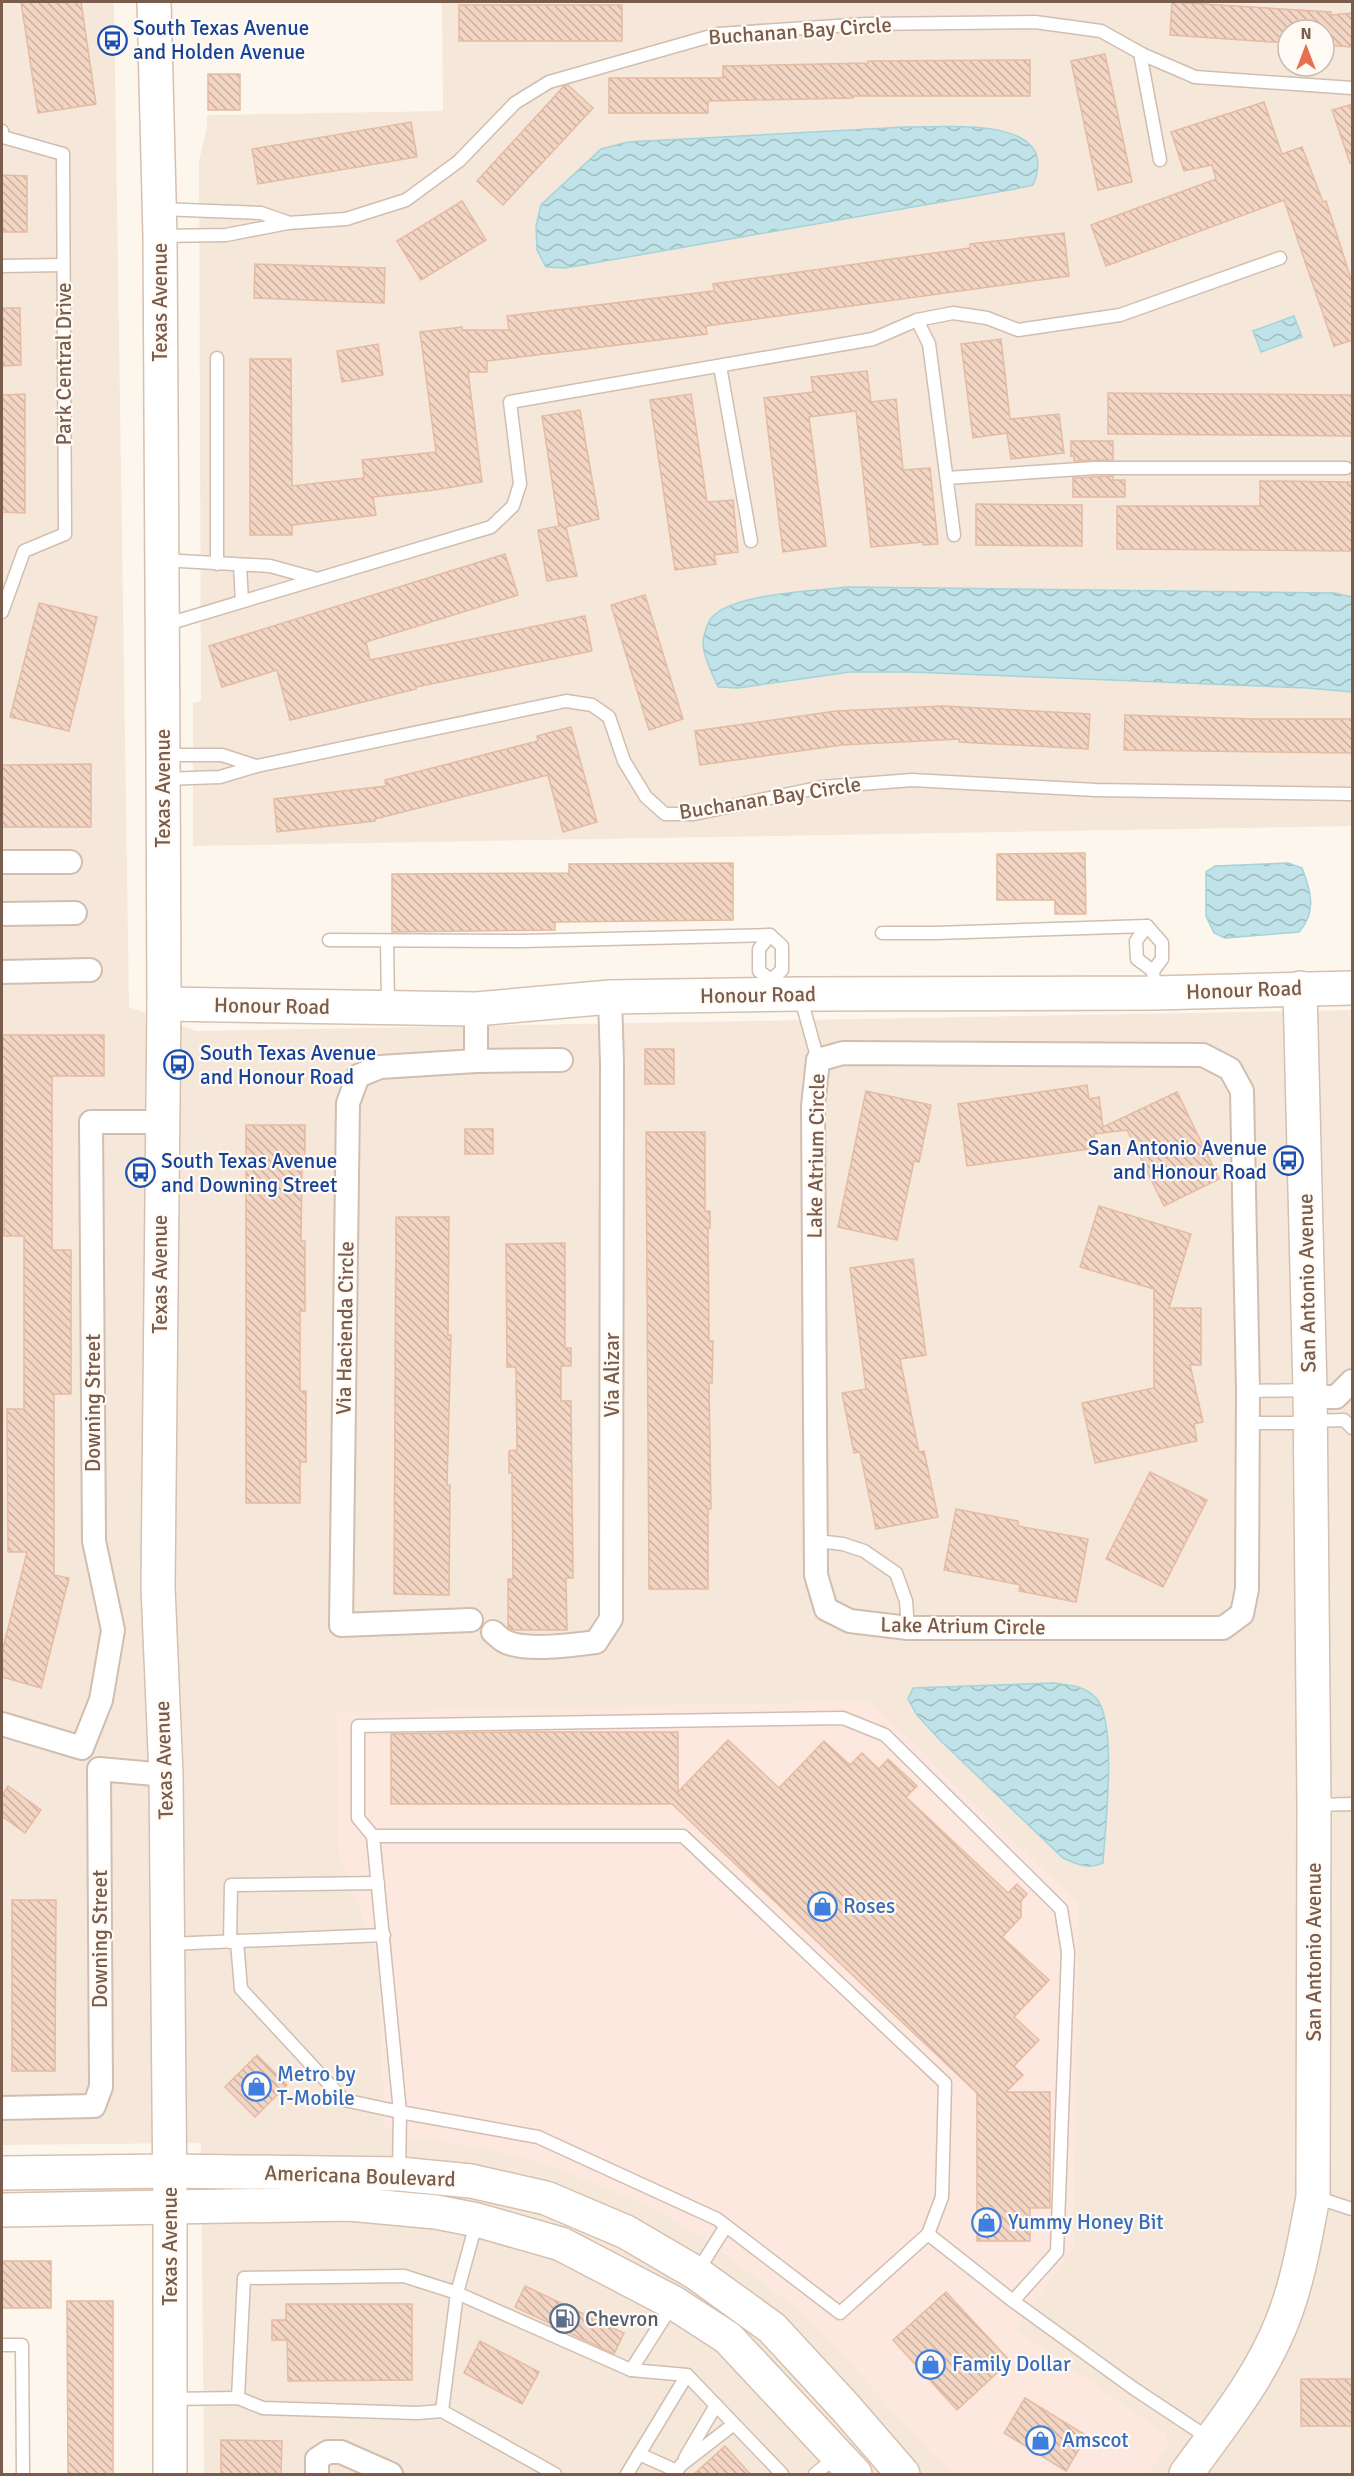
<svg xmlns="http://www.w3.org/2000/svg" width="1354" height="2476" font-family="Signika,sans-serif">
<defs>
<pattern id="water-waves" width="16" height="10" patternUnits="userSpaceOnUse" patternTransform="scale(1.5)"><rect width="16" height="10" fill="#bfe3e8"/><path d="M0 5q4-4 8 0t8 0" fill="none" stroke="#a0bbbe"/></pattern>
<pattern id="building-back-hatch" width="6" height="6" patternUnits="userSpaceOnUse" patternTransform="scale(1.5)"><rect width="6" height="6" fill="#f3d5c3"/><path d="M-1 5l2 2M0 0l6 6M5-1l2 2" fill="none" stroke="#cab0a1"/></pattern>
</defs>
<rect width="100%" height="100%" fill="#fdf6ec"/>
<!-- residential -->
<g fill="#f5e8da" fill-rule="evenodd">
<path d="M2,2H114L129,1007L196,1031L1352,1010V2474H204L201,2143L2,2145Z"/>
<path d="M442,2H1352V826L193,846V703L201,701L199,161L207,127V115L443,111ZM1288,30H1324V66H1288Z"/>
</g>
<!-- commercial -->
<path fill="#fde8e0" d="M869,1701L1078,1904L1074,2246L1015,2329L1165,2433L1168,2446L1148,2474H955L930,2452L828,2339L786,2300L709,2242L662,2213L603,2186L544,2164L488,2149L413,2138L385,2128L378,1958L338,1851L337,1713Z"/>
<!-- water -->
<g fill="url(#water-waves)" stroke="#a5d3da" stroke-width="1.5">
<path d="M906,127C945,128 1063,114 1033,185L1015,189L565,268L546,267L537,250L536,226L541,205L601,149L628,142Z"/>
<path d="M1294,316L1302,337L1261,352L1253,331Z"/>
<path d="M847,587L1335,593L1352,597V692L1307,688L910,672H850L738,688L718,687C713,675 703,657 703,643C703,637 708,621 712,617C735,593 814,591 847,587Z"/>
<path d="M1288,863L1302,868C1311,891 1317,912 1299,932L1225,938L1214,933L1206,916V872L1215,866Z"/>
<path d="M1053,1683C1068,1685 1084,1685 1096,1698C1118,1722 1105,1829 1103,1863C1088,1870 1077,1864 1063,1858L941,1741L917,1715L908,1699L913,1688Z"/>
</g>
<!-- building -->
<g fill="url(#building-back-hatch)" stroke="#e6bba3" stroke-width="1.5">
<path d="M21,2H81L96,104L38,113Z"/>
<path d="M1172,2L1331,12V15L1353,13V47L1324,45V30H1288V43L1170,35Z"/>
<rect x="459" y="5" width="163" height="36"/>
<path d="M1105,54L1132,182L1098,190L1071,61Z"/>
<path d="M1030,60V96H853V98L708,101V113H609V78H723V66L868,63V61Z"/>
<rect x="208" y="74" width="32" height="36"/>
<path d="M568,85L593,108L503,205L477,181L564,86Z"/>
<path d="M1264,102L1282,154L1302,147L1323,202L1326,201L1353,285V340L1334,346L1284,200L1106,266L1091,225L1216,179L1212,165L1184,171L1171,132Z"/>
<path d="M1353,104V162L1350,163L1332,110Z"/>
<path d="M411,122L417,157L258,184L252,149Z"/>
<path d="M2,175L27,176V232H2Z"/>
<path d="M462,201L486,240L421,280L397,241Z"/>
<path d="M1064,233L1069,276L706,326L707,334L487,361V372H468L482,482L435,490L373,497L376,515L292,525V535H250V359H291L292,486L364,478L362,460L436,452L420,332L462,327V330H509L507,316L714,291L713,284L970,248V244Z"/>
<path d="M255,264L385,268L384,303L254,298Z"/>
<path d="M2,308H20L21,365L2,366Z"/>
<path d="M1001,339L1010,419L1059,414L1064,453L1011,459L1007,433L973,438L961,344Z"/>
<path d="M378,344L383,375L342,382L337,351Z"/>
<path d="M867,371L871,402L896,399L903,470L930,468L938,544L923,545V542L871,547L856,411L809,417L826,546L783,552L764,398L813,392L811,377Z"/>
<path d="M1108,393L1353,395V436L1108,434Z"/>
<path d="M25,394V513L2,512V395Z"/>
<path d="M691,394L707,502L733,500L738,552L714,555L716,564L675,570L650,400Z"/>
<path d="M580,410L599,519L566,527L577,576L547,581L538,530L559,526L542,416Z"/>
<path d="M1071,441H1113V460L1074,461V456H1071Z"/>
<path d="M1113,476V480H1125V497H1073V478Z"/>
<path d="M1260,481L1353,482V551L1117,549V506H1260Z"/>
<path d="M976,504L1082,505V546L976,545Z"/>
<path d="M505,554L518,595L366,642L370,660L585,616L592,651L416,687V689L290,720L277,670L222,687L209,646Z"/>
<path d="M645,595L683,719L649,730L611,605Z"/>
<path d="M39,603L97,617L69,731L10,717Z"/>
<path d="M942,706L1090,714L1088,749L959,742V739L842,745L700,765L695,731L836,711Z"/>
<path d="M1125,715L1255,719H1353V753L1124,750Z"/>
<path d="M571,727L597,822L563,832L548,775L375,819V821L277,832L274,799L386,786L385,780L538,741L537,736Z"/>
<path d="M91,764V827H2V765Z"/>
<path d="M1085,853L1086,914H1055V900H997V854Z"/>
<path d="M733,863V920L555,922V930L392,932V874L569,873V864Z"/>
<path d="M2,1035H104V1076H52V1250H71V1394H54V1575L69,1578L41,1688L2,1677V1652L27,1552H8L7,1409H24V1236H4V1076H2Z"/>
<rect x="645" y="1049" width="29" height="35"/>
<path d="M1087,1085L1089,1099L1099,1097L1103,1127L1177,1092L1219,1179L1164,1206L1127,1130L1094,1134L1096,1148L967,1166L958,1104Z"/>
<path d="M866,1091L931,1105L919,1162L914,1161L897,1240L838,1227Z"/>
<path d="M246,1125H305V1162H302L301,1241H305V1311H300V1391H306V1462H300V1503H246Z"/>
<rect x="465" y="1129" width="28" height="25"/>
<path d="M646,1132H705V1211H710V1228H708L709,1341H713L712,1383H709L711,1509H708V1589H649Z"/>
<path d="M1099,1206L1191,1234L1169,1308H1201V1365H1190L1203,1422L1194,1424L1197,1441L1095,1463L1082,1403L1154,1388V1289L1080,1267Z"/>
<path d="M396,1217H449L448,1335H451L447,1485H450L449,1595L394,1594Z"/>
<path d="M565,1243V1348H571V1366H561V1401H571L573,1578H566L567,1630H514L508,1628V1579H513L512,1473H509V1451L517,1450L516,1367H507L506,1244Z"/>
<path d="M913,1259L926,1355L900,1359L919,1452L924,1451L938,1517L876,1529L860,1452L854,1453L842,1393L866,1389L850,1268Z"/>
<path d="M1150,1472L1207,1500L1163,1587L1106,1559Z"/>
<path d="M956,1509L1018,1521V1526L1088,1539L1076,1602L1019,1591L1020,1585L944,1570Z"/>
<path d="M514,1732H678V1792L728,1740L779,1788L824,1741L850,1765L862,1753L879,1769L888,1759L917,1786L906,1797L1008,1893L1017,1884L1027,1894L1021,1901V1917L1002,1937L1049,1980L1014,2017L1039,2040L1014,2066L1023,2075L1006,2092H1050V2208H1030V2241H977V2093L672,1804H391V1734Z"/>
<path d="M8,1786L41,1810L25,1833L2,1816V1796Z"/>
<path d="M12,1900H56L55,2071H12Z"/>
<path d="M257,2055L287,2085L255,2117L225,2087Z"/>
<rect x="2" y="2261" width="49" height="47"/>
<path d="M525,2286L624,2333L614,2354L515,2307Z"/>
<path d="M946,2292L1010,2361L957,2410L893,2340Z"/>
<path d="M67,2301H113V2475H68Z"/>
<path d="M286,2304H412V2380L288,2381L287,2340H272V2320H286Z"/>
<path d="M480,2341L539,2372L522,2404L464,2373Z"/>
<rect x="1301" y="2379" width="52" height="47"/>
<path d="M1025,2398L1087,2436L1066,2471L1004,2433Z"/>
<path d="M221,2440L282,2441L281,2475H221Z"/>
<path d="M725,2446L751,2475H693Z"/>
</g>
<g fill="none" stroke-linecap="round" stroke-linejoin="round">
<defs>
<g id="lane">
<path d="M1140,53L1160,160"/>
<path d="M2,131L3,137L63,154L65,534L24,551L2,612"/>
<path d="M160,209L261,213L287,222"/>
<path d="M160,236L226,235L288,223L346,219L406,200L459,161L515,103L549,82L718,34L866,24L1035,22L1101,31L1144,55L1195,77L1352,88"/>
<path d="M2,266L63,265"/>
<path d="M917,320L929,344L954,535"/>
<path d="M720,366L751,541"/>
<path d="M947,478L1095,468H1346"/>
<path d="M162,560L270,566L314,578"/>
<path d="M217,564V358"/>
<path d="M240,565L242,601"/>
<path d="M164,625L491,527L513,506L520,484L510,402L873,339L917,320L953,313L987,318L1018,330L1120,315L1280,258"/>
<path d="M164,755H222L256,766"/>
<path d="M164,779L220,777L257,766L566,701L592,705L609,717L624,761L646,797L665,814H694L822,787L912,780L1096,790L1352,794"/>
<path d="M882,933H936L1147,926"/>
<path d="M329,940L522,941L770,935"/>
<path d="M387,941L388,1005"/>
<path d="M1153,971L1137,959L1136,941L1147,926L1162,943V959L1153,971L1155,992"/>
<path d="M771,980L759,971V949L770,935L782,946V970L771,980V993"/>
<path d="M800,995L818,1060"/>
<path d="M1248,1391L1309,1390"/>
<path d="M1311,1421L1344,1420L1352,1428"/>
<path d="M1248,1423H1310"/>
<path d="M817,1541L843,1544L864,1551L896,1573L906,1601L908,1628"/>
<path d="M1315,1805L1352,1804"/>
<path d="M373,1836H683L945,2083L942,2197L928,2234"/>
<path d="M230,1942L231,1885L378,1883"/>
<path d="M237,1942L241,1989L344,2100L400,2112L373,1836L358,1818V1726L843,1718L885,1735L1061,1909L1068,1952L1057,2252L1013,2301L928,2234L840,2313L717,2219L538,2137L400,2112L399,2172"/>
<path d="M169,1944L384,1935"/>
<path d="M1315,2197L1352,2209"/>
<path d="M477,2220L457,2293L631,2370L687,2375"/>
<path d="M697,2272L726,2226"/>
<path d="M1013,2301L1133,2388L1210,2439"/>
<path d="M2,2345H22L23,2474"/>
<path d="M631,2370L673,2304"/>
<path d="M238,2398L244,2278L404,2276L457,2293L442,2411"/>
<path d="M170,2399L238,2398L263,2408L417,2413L442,2411L555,2474"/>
<path d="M639,2454L677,2471L681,2465L734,2424"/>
<path d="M685,2458L716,2405"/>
<path d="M627,2474L687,2375L782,2474"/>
<path d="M815,2474L837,2456"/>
</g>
<g id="street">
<path d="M2,862H70"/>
<path d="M2,914L75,913"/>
<path d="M2,972L90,970"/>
<path d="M843,1053L1203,1055L1230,1069L1242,1091L1248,1391L1247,1589L1242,1614L1223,1628H908L850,1621L826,1609L816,1575L813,1106L818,1060Z"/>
<path d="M476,1061L561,1060"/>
<path d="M1310,1397H1336L1352,1381"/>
<path d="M471,1620L341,1625L348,1103L358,1076L380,1067L476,1061V1009"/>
<path d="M493,1632C497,1635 501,1640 504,1641C524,1652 574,1645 596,1642L611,1619L612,1064L610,997"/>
<path d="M2,1724L82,1748L101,1700L113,1630L94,1541L91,1122H162"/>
<path d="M2,2108L94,2106L101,2087L99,1769L166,1775"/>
<path d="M317,2474V2459L328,2452H341L391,2474"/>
</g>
<g id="secondary">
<path d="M154,2L160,236L163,755L164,1004L158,1587L166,1775L170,2208V2474"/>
<path d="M164,1004L476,1009L610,997L800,994L1155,993L1352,988"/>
<path d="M2,2173L170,2171L399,2174L471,2181L546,2198L626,2232L696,2273L772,2328L845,2407L903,2474"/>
<path d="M2,2210L349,2204L436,2212L477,2220L561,2244L674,2303L728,2338L855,2474"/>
<path d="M1186,2474C1221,2426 1260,2378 1282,2322C1298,2282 1305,2239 1313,2197L1314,1805L1310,1390L1300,988"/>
</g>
</defs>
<!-- lane casing -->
<use href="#lane" stroke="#d1beb0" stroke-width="15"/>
<!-- street casing -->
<use href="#street" stroke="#d1beb0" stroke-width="26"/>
<!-- secondary casing -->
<use href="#secondary" stroke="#d6c0b0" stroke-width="36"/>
<!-- lane -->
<use href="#lane" stroke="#fff" stroke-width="12"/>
<!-- street -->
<use href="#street" stroke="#fff" stroke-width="22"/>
<!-- secondary -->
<use href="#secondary" stroke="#fff" stroke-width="33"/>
</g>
<!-- icons -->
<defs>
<symbol id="bus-ring" viewBox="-11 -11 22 22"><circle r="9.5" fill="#fffaf3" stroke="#1a4fb4" stroke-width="1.5"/><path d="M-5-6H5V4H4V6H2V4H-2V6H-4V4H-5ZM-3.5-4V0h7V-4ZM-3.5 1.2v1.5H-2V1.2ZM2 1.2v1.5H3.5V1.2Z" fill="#1a4fb4"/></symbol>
<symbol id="shop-ring" viewBox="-11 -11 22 22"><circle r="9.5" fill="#fffaf3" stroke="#3f7fe0" stroke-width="1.5"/><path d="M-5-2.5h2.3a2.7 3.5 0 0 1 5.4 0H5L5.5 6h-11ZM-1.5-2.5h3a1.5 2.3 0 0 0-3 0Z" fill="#3f7fe0"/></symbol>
<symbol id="fuel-ring" viewBox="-11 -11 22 22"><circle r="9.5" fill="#fffaf3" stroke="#5c6f8a" stroke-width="1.5"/><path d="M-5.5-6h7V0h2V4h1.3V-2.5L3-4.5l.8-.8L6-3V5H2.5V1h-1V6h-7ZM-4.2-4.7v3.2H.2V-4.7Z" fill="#5c6f8a"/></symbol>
</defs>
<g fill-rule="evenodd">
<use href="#bus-ring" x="96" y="24" width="33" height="33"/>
<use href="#bus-ring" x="162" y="1048" width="33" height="33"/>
<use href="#bus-ring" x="1272" y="1144" width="33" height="33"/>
<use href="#bus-ring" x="124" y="1156" width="33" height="33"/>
<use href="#shop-ring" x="806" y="1890" width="33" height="33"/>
<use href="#shop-ring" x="240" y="2070" width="33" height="33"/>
<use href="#shop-ring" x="970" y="2206" width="33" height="33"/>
<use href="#fuel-ring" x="548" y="2302" width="33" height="33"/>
<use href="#shop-ring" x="914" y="2348" width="33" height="33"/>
<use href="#shop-ring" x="1024" y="2424" width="33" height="33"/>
</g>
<g text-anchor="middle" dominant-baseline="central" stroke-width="4.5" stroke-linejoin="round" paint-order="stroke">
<!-- transit labels -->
<g font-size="21" fill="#164399" stroke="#fffaf3" text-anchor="start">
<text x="133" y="28">South Texas Avenue<tspan x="133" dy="24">and Holden Avenue</tspan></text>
<text x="200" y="1053">South Texas Avenue<tspan x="200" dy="24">and Honour Road</tspan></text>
<text x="1267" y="1148" text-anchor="end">San Antonio Avenue<tspan x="1267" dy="24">and Honour Road</tspan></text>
<text x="161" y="1161">South Texas Avenue<tspan x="161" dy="24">and Downing Street</tspan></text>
</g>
<!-- street labels -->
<g font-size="21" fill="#7a5c4d" stroke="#fffaf3">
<text transform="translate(800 31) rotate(-4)">Buchanan Bay Circle</text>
<text transform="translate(160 302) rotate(-90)">Texas Avenue</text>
<text transform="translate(64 364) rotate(-90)">Park Central Drive</text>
<text transform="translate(163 788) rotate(-90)">Texas Avenue</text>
<text transform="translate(770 798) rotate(-9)">Buchanan Bay Circle</text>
<text transform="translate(1244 990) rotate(-2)">Honour Road</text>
<text transform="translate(758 995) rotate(-1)">Honour Road</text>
<text transform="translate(272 1006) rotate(1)">Honour Road</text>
<text transform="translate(816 1156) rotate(-89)">Lake Atrium Circle</text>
<text transform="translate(160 1274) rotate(-90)">Texas Avenue</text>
<text transform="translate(1307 1283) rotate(-91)">San Antonio Avenue</text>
<text transform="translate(345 1328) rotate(-89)">Via Hacienda Circle</text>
<text transform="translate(612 1375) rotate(-90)">Via Alizar</text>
<text transform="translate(93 1403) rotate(-90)">Downing Street</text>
<text transform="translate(963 1626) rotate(1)">Lake Atrium Circle</text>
<text transform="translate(164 1760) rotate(-92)">Texas Avenue</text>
<text transform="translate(100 1939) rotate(-90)">Downing Street</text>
<text transform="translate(1314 1952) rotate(-90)">San Antonio Avenue</text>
<text transform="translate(360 2176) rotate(2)">Americana Boulevard</text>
<text transform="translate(170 2246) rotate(-90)">Texas Avenue</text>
</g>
<!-- shop labels -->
<g font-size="21" fill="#366cbe" stroke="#fffaf3" text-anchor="start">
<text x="843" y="1906">Roses</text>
<text x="277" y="2074">Metro by<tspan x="277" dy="24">T-Mobile</tspan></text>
<text x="1008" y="2222">Yummy Honey Bit</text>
<text x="952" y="2364">Family Dollar</text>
<text x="1062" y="2440">Amscot</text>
</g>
<!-- service labels -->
<g font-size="21" fill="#4e5e75" stroke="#fffaf3" text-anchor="start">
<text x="585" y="2319">Chevron</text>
</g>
</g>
<!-- border -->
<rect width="1354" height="2476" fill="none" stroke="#7a5c4d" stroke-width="6"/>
<!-- north arrow -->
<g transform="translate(1306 48)"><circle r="28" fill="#fffaf3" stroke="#cabbb1" stroke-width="1.5"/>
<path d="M0-4.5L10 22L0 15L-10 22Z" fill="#e76f51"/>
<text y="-9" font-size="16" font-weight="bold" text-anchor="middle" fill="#7a5c4d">N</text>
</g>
</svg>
